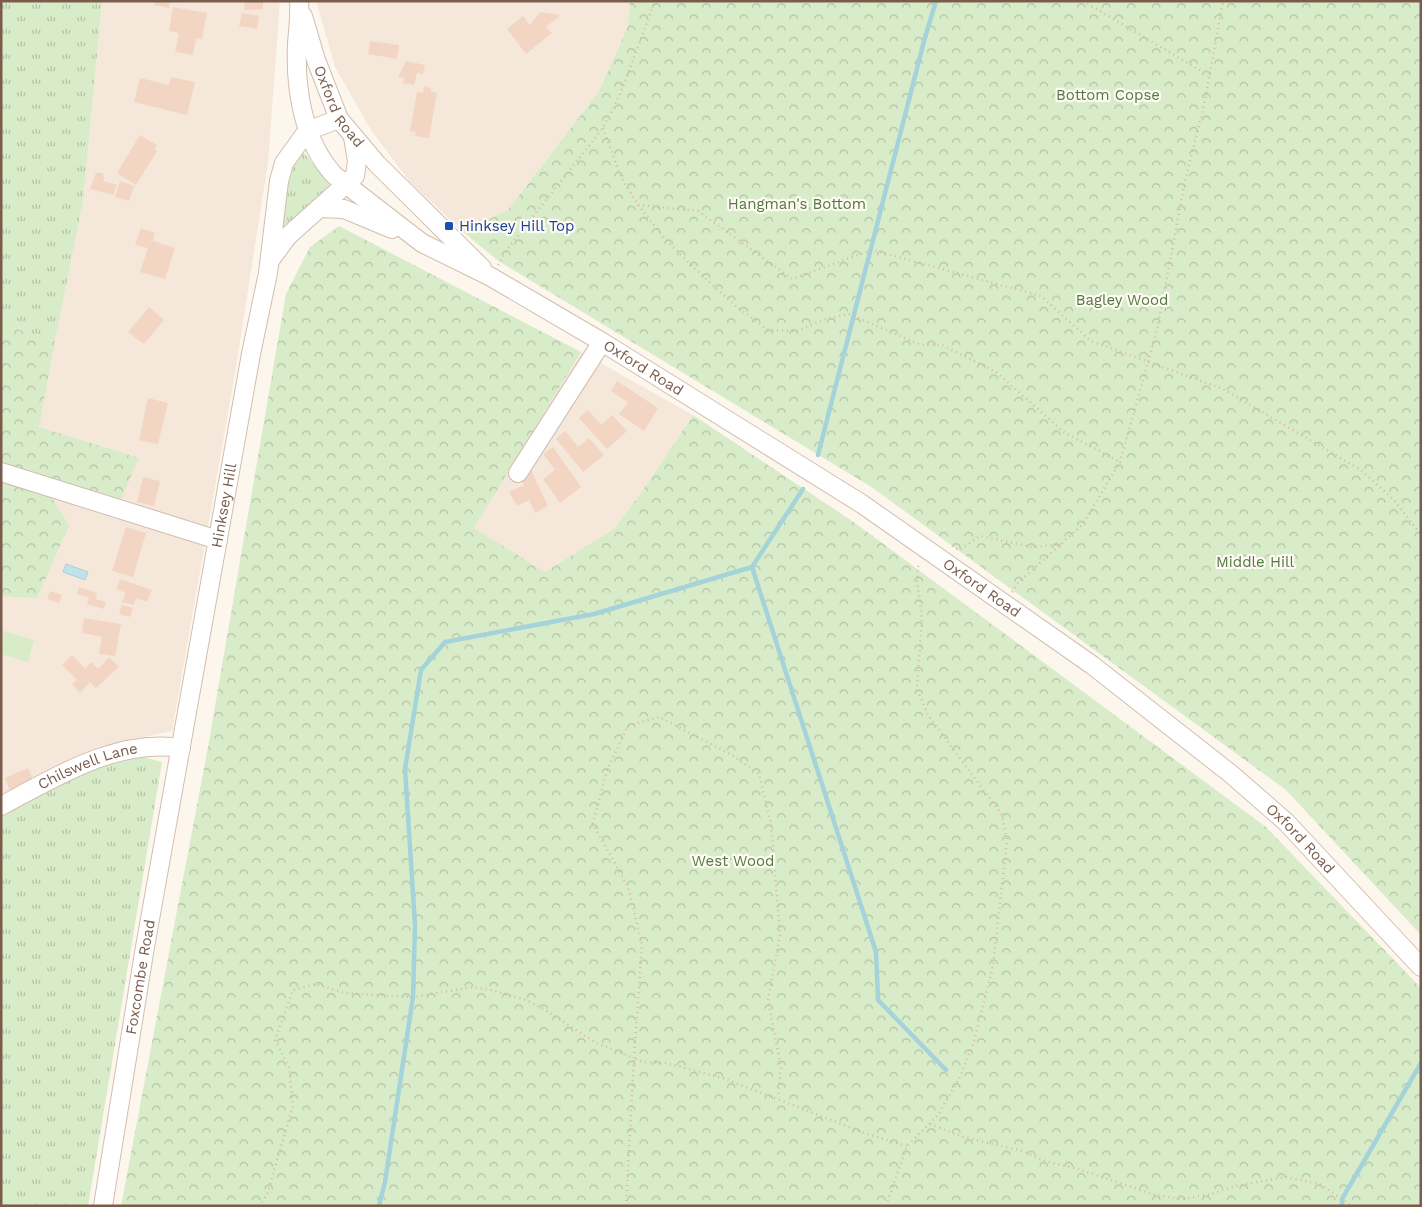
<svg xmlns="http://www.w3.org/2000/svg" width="1422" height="1207" font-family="'Work Sans',sans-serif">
<defs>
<pattern id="grass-tufts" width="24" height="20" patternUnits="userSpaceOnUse" patternTransform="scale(1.25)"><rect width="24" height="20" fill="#d8ecc9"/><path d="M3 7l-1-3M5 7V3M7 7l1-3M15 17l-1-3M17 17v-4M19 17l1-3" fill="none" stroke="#b4c2a5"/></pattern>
<pattern id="forest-crowns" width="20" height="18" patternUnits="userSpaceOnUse" patternTransform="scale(1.25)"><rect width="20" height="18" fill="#d8ecc9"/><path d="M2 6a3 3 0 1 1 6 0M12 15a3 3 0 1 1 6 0" fill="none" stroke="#b4c2a5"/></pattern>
</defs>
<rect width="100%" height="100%" fill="#fdf6ec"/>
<!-- residential -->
<g fill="#f5e8da">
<path d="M102,1H280L268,163L235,373L172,731L108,745L1,800V324L55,341L83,202Z"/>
<path d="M316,1H630L628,26L599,91L508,210L463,232L410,182L371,130L335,67Z"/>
<path d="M581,352L693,415L643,490L615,528L545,572L473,528Z"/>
</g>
<!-- grass -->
<g fill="url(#grass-tufts)">
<path d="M1,1H102L83,202L55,341L1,324Z"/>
<path d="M302,150L332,188L288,229L281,227L289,172Z"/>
<path d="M143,757L162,762L88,1206H1V815L104,763Z"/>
</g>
<!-- forest -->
<g fill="url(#forest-crowns)">
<path d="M630,1H1421V935L1286,790L873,488L500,262L463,232L508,210L599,91L628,26Z"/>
<path d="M339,226L581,352L474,528L545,572L615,528L643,490L693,415L855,523L1266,827L1421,988V1206H121L208,747L286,294L310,247Z"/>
<path d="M1,324L55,341L39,427L139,458L119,504L50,495L69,525L37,598L1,596Z"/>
</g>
<!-- park -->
<path fill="#d8ecc9" d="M1,630L34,640L28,662L1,654Z"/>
<!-- water -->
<path fill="#bfe3e8" stroke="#a5d3da" d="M66,564L88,572L85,580L63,572Z"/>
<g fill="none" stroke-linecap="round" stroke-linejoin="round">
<!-- stream -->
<g stroke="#a5d3da" stroke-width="4.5">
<path d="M818,455L924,41L936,1"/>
<path d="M803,489L752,567L876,952L878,1000L946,1070"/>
<path d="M379,1206L385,1182L413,997L415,925L405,769L421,670L445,642L594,614L752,567"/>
<path d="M1342,1206V1199L1421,1063"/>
</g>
</g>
<!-- building -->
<g fill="#f3d5c3">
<path d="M156,1H170L169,8L154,5Z"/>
<path d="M244,1H263V9L245,10Z"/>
<path d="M173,7L207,13L202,39L196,38L193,55L175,52L179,33L169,31Z"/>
<path d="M540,12L561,15L546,27L552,33L526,54L507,29L523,16L530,25Z"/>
<path d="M242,13L259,16L257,29L239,26Z"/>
<path d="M370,41L399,45L397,59L368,54Z"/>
<path d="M406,61L425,65L423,74L417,73L414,85L403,83L404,78L398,77Z"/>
<path d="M171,77L195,82L187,115L134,102L140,78L169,85Z"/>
<path d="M424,86L431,88L430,91L437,93L429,138L415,136L416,132L410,131L417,92L423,93Z"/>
<path d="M140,135L157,145L154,150L157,151L136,185L117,173Z"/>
<path d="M96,173H103L104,181L117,185L113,195L90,189Z"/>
<path d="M120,181L134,186L129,201L115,197Z"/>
<path d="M141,228L155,233L153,241L175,248L165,279L140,272L148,248L135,245Z"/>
<path d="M149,307L164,320L144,344L128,332Z"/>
<path d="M617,381L658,408L644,431L619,414L628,402L611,391Z"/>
<path d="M148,398L168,403L158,444L139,440Z"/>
<path d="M588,410L601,425L612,415L627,431L607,449L579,418Z"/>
<path d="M565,431L578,447L589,438L604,455L583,472L556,439Z"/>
<path d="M553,447L581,487L560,503L543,479L555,470L543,454Z"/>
<path d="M531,470L548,506L535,513L529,500L517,506L509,492L524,485L519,476Z"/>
<path d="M143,477L160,481L154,506L137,502Z"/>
<path d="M126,527L146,533L133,577L112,571Z"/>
<path d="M120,579L152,590L147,602L136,598L134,605L122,602L126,593L116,589Z"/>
<path d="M79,587L97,593L96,599L106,602L104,609L87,604L89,597L77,594Z"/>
<path d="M50,591L62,595L59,603L47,599Z"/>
<path d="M122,605L133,608L130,617L119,614Z"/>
<path d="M84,618L121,624L115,656L99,654L102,637L82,633Z"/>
<path d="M72,655L85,669L91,662L98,669L109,657L119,667L96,688L90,682L80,693L72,684L77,680L62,665Z"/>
<path d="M28,768L34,781L10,791L5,778Z"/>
</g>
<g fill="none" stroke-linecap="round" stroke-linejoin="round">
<defs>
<g id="minor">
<path id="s1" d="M299,1C300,15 298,30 297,44C295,89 303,141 334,175L422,243L491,277L602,342L862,504L1092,665L1231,774L1286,822L1421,967"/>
<path id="s2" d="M303,16L316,60L339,119L377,164L482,268"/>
<path d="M319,208L344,209L392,229"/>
<path d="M271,259L288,236L355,176L357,161L353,137"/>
<path d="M1,472L218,540"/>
<path d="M518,473L602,342"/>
<path id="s3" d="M1,806C56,777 117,738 181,748"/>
<path id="s4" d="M103,1206L145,947L251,354L268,273L279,181L284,163L307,131L339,119"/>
</g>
</defs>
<!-- minor casing -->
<use href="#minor" stroke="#d1beb0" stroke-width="20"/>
<!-- path -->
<g stroke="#d9b8a5" stroke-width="2.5" stroke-dasharray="1 4" stroke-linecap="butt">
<path d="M1083,1L1208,75"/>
<path d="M603,128L620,175L638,205L665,239L694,268L737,307L768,330L797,331L826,319L849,314L921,345H942L996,372L1065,433L1120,462"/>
<path d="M638,205L698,211L792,279L872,250L1041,296L1091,341L1223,389L1361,470L1394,500L1421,535"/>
<path d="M498,265L508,248L603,128L621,92L655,1"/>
<path d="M952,546L959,550L980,536L1032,547L1061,544"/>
<path d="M1012,592L1018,583L1082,525L1120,462L1157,330L1185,181L1204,105L1223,1"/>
<path d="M930,1124L963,1137L1022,1151L1048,1162L1075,1168L1155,1195L1183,1199L1211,1194L1235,1186L1286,1177L1320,1184L1352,1206"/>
<path d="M259,1206L267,1195L293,1106L289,1067L275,1040L293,990L316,984L344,993L413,997L473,987L491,990L526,1000L544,1009L596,1043L634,1058L642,944L628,887L593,824L607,770L628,726L659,717L732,755L759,774L771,824L780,935L768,1000L781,1067L778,1098"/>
<path d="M626,1206L634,1058L643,1062L666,1063L723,1078L867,1134L907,1146"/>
<path d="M886,1206L907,1146L938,1115L960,1077L974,1041L993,966L1007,840L1002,815L928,715L917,689L922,618L917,580L918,567L920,563"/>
</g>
<!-- minor -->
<use href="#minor" stroke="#fff" stroke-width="18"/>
</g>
<!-- markers -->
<rect fill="#1a4fb4" stroke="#fffaf3" stroke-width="2" x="444" y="221" width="10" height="10" rx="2.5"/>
<g text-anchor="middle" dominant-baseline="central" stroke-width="4.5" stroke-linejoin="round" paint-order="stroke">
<!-- park labels -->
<g font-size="15" fill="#537a41" stroke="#fffaf3">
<text x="1108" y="95">Bottom Copse</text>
<text x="797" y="204">Hangman's Bottom</text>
<text x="1122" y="300">Bagley Wood</text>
<text x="1255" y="562">Middle Hill</text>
<text x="733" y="861">West Wood</text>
</g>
<!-- street labels -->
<g font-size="15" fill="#7a5c4d" stroke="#fffaf3">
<text stroke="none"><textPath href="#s2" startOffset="98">Oxford Road</textPath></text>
<text stroke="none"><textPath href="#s1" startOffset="548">Oxford Road</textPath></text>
<text stroke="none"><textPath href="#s4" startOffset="711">Hinksey Hill</textPath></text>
<text stroke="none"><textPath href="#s1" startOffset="952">Oxford Road</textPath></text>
<text stroke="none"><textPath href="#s3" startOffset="96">Chilswell Lane</textPath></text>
<text stroke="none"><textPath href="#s1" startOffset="1358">Oxford Road</textPath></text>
<text stroke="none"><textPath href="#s4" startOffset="232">Foxcombe Road</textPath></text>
</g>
<!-- transit labels -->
<g font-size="15" fill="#164399" stroke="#fffaf3" text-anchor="start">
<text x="459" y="226">Hinksey Hill Top</text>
</g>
</g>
<!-- border -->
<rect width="1422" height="1207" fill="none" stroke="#7a5c4d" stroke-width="5"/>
</svg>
